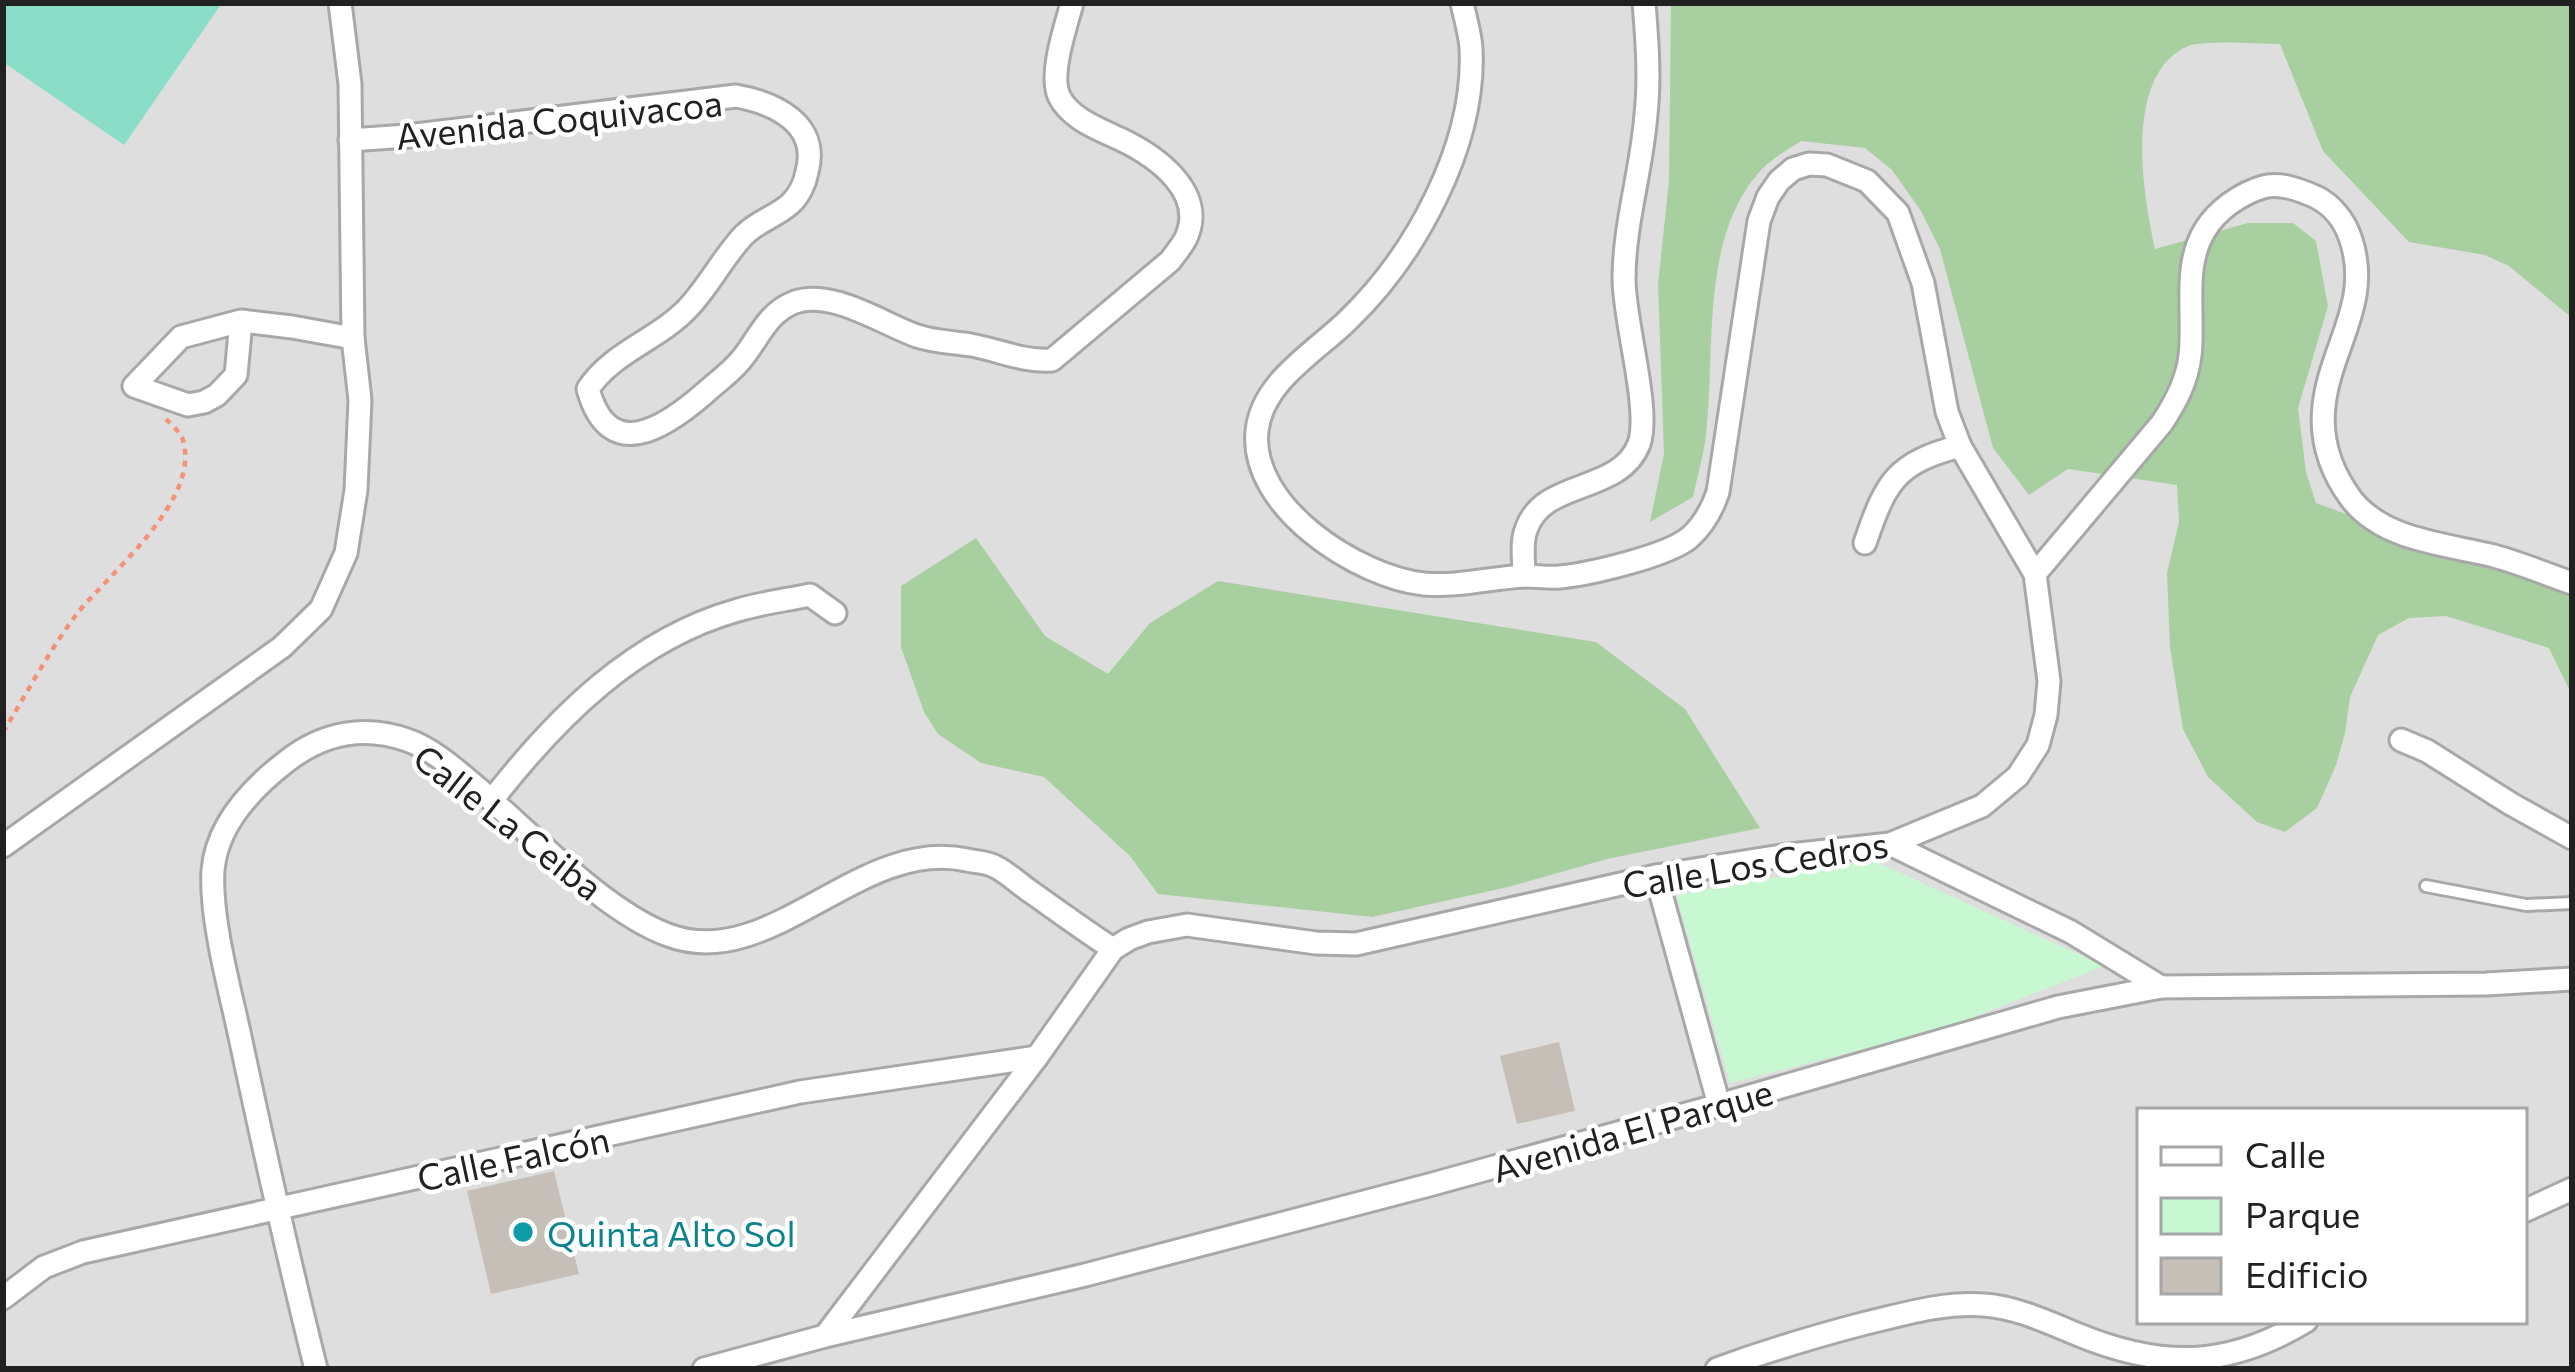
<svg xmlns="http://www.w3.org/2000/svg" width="2575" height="1372" font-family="Commissioner,sans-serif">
<rect width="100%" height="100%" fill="#f1efe8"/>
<!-- residential -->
<path fill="#dfdede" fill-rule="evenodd" d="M3,3H2572V1369H3ZM2140,1111H2524V1321H2140Z"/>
<!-- forest -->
<g fill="#a7cf9f">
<path d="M1671,3H2572V318L2509,266L2485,255L2409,242L2323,151L2280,44C2260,44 2201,39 2186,47C2123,77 2143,195 2155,249L2248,223H2293L2316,241L2328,306L2298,408L2306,472L2316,503L2572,596V695L2549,648L2446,616L2409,618L2378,635L2350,697L2345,733L2336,765L2317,808L2285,832L2257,822L2208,777L2183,729L2170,647L2167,573L2179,522L2177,485L2068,469L2029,495L1993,448L1940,249L1921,211L1892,170L1865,148L1801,141C1789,149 1774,157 1763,168C1699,235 1716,349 1706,434C1704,455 1697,476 1693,497L1650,522L1664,454L1658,284L1669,181Z"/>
<path d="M976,538L1045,636L1108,674L1150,623L1218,581L1596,642L1685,709L1760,828L1607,859L1508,887L1372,917L1158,894L1130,856L1044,777L981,763L938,734L924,712L901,647V586Z"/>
</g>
<!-- park -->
<path fill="#c8f8d2" d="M1872,860L2104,966L1948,1027L1730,1083L1676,895Z"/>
<!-- pitch -->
<path fill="#8addc7" d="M7,3H222L124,145L3,62V9Z"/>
<!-- building -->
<g fill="#c6bfb8">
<path d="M1559,1042L1575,1111L1517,1124L1500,1056Z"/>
<path d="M554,1171L579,1274L491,1294L467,1191Z"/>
</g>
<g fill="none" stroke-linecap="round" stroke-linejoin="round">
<defs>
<path id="service" d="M2426,886L2526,905L2572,903"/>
<g id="minor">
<path d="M350,140L407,136L736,96C775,103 820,124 807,172C805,183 799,196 790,204C777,216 758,221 744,235C723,257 709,286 688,308C658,340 612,352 588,389C609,465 665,428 706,392C717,382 730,373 740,361C759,339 766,313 795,302C832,289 883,324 917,336C935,342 952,342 971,345C999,350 1023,362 1052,360L1170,261C1175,254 1182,246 1186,238C1207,192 1156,156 1120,139C1099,129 1070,119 1059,96C1049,74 1066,26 1072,3"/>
<path d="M241,321L236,375L217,395L204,402L188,405L134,386L181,337L241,321L292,327L353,338"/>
<path d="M1865,543C1886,481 1896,463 1960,446"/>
<path d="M2035,574L2162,423C2176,402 2187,381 2190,356C2195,314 2182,267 2205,230C2217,210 2240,194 2263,187C2280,182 2300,190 2316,197C2332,205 2344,220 2350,237C2373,301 2330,347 2324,406C2320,441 2331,472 2352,500C2385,541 2446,544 2494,556C2520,563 2546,574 2572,583"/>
<path d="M1524,576C1524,562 1521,543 1526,530C1543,478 1619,495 1639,444C1651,410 1624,322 1624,279C1624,224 1642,169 1646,114C1650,78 1647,39 1644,3"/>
<path d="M2401,740L2427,751L2511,804L2572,838"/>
<path d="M492,800C556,718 634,639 738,610C761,603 786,600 810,595L835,613"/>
<path d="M1890,844L2071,932L2161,987"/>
<path d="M3,846L282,647L321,609L346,553L356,490L360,400L353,338L350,84L340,3"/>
<path d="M1656,876L1719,1105"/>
<path d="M2524,1211L2572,1189"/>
<path d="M3,1298L44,1267L83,1252L800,1092L1037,1057"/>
<path d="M825,1336L1037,1057L1113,949L1129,939L1148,932L1187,925L1316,943L1356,944L1656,876L1781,856L1890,844L1982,806L2018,776L2038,745L2046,715L2049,681L2035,574L1960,446L1947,412L1923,283L1898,213L1867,181L1827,165L1809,164L1793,169L1779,181L1768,197L1759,221L1718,492C1712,510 1704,525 1689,538C1667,556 1590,574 1560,577C1548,578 1536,576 1524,576C1490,578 1458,587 1424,584C1358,577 1249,507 1257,431C1262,382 1314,353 1347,321C1415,256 1476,145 1471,48C1470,33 1465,17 1462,3"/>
<path d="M316,1369C288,1257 263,1145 239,1032C229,986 210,917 213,870C217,824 253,787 287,761C323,733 364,725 407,740C431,748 455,769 474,785C528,830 603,911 668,935C770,974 860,836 967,860C975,862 986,862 994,866C1007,872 1019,884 1031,892C1058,911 1085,931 1113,949"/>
<path d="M704,1369L825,1336L1085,1275L1429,1185L1719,1105L2058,1007L2161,987L2486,984L2572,979"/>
<path d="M1717,1369C1766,1351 1816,1336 1866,1323C1905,1314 1943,1302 1984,1305C2016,1307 2050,1323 2079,1335C2162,1369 2228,1368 2306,1321"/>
</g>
</defs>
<!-- service casing -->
<use href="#service" stroke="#a8a8a8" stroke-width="16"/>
<!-- minor casing -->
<use href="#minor" stroke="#a8a8a8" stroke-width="27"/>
<!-- path -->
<path stroke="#f59275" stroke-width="4.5" stroke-dasharray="6 6" stroke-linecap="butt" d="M3,732C27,693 49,651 76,615C109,573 201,501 183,440C180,432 172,425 166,419"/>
<!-- service -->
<use href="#service" stroke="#fff" stroke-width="10"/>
<!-- minor -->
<use href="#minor" stroke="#fff" stroke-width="21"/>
</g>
<!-- markers -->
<circle fill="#0f9aa8" stroke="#fff" stroke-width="4.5" cx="523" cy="1232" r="12"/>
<g text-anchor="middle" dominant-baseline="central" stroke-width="9" stroke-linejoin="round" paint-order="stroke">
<!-- street labels -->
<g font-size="36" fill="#212121" stroke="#fff">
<text transform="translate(559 118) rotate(-6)">Avenida Coquivacoa</text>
<text transform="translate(509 821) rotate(38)">Calle La Ceiba</text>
<text transform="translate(1755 863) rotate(-9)">Calle Los Cedros</text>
<text transform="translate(1632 1129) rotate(-16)">Avenida El Parque</text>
<text transform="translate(513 1157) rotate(-12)">Calle Falcón</text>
</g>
<!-- culture labels -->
<g font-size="36" fill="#0d838f" stroke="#fff" text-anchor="start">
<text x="547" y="1232">Quinta Alto Sol</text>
</g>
</g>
<!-- border -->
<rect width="2575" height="1372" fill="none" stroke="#212121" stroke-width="12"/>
<!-- legend -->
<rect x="2137" y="1108" width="390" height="216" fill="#ffffff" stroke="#a6a6a6" stroke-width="3"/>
<rect x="2161" y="1147" width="60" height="18" fill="#ffffff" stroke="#a6a6a6" stroke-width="3"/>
<text x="2245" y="1168" font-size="36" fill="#212121">Calle</text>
<rect x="2161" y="1198" width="60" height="36" fill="#c8f8d2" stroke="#a6a6a6" stroke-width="3"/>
<text x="2245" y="1228" font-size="36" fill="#212121">Parque</text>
<rect x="2161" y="1258" width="60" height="36" fill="#c6bfb8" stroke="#a6a6a6" stroke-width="3"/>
<text x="2245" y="1288" font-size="36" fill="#212121">Edificio</text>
</svg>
